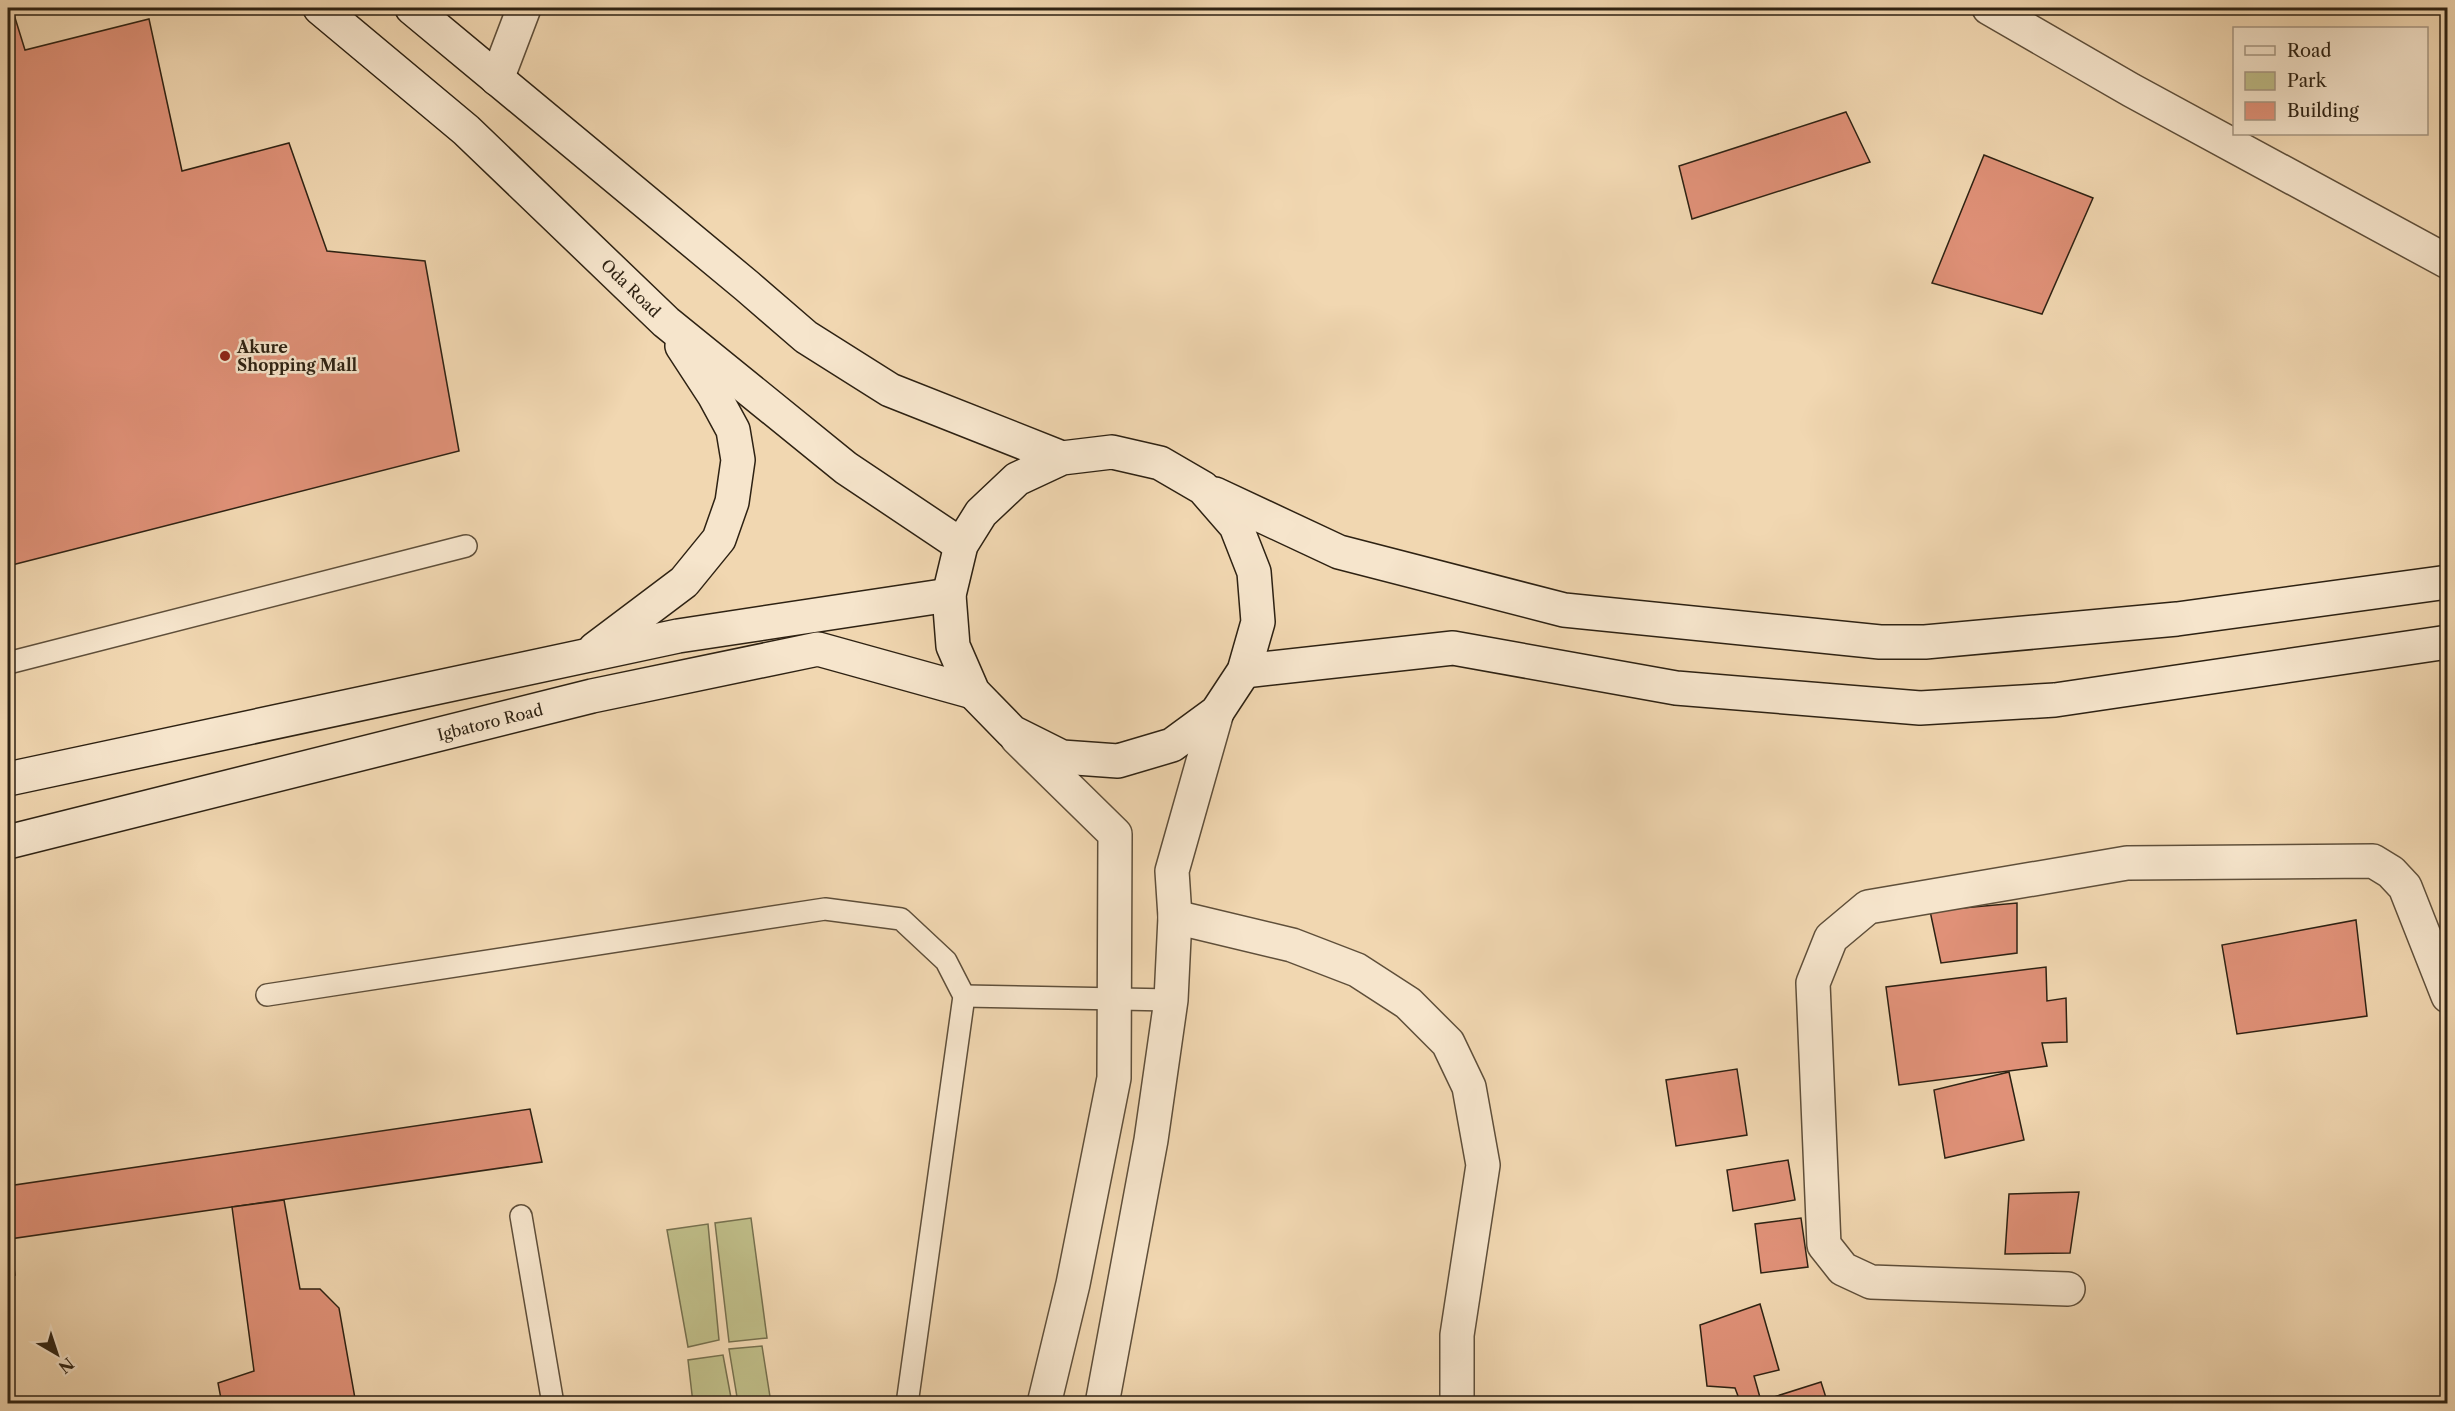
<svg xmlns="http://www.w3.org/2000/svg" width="2455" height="1411" font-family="'Libre Caslon Text',serif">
<rect width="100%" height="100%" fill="#f1d7b1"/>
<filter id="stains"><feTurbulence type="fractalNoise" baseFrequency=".00333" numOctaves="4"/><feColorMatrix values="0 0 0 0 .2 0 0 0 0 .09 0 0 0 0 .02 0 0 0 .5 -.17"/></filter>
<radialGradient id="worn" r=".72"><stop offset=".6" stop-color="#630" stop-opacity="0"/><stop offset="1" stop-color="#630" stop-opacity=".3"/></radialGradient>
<!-- green -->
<g fill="#bfbd88" stroke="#76704e" stroke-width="1.5">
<path d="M751,1218L767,1338L729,1342L715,1223Z"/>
<path d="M708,1224L719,1340L688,1347L667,1230Z"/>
<path d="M762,1346L771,1403H738L729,1349Z"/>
<path d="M723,1355L732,1403H693L688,1360Z"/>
</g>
<!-- building -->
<g fill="#e09178" stroke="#2e2213" stroke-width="1.5">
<path d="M8,8H12L25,50L149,19L182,171L289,143L327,251L425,261L459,451L8,566Z"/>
<path d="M1846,112L1870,162L1692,219L1679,166Z"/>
<path d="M1984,155L2093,198L2042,314L1932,283Z"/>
<path d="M2017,903V953L1941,963L1930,911Z"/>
<path d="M2356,920L2367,1016L2237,1034L2222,945Z"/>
<path d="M2046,967L2047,1001L2066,998L2067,1042L2042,1043L2047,1066L1899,1085L1886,987Z"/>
<path d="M1737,1069L1747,1135L1676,1146L1666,1080Z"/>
<path d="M2009,1072L2024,1140L1945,1158L1934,1090Z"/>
<path d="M530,1109L542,1162L10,1239L15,1275L8,1276V1186Z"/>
<path d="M1788,1160L1795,1200L1733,1211L1727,1170Z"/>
<path d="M2079,1192L2070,1253L2005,1254L2009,1194Z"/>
<path d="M284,1200L300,1289H320L339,1308L356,1404H222L218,1383L254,1371L232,1207Z"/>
<path d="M1801,1218L1808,1267L1761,1273L1755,1224Z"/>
<path d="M1760,1304L1779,1370L1754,1376L1761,1401L1821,1382L1828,1404H1741L1735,1388L1707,1386L1700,1325Z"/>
</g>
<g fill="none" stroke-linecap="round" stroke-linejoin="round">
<defs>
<g id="lane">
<path d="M8,663L466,546"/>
<path d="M267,995L825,909L901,919L946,961L964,996L907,1404"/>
<path d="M964,996L1171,1000"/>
<path d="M521,1216L553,1404"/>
</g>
<g id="street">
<path d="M1989,8L2131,90L2448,262"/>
<path d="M497,79L524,8"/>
<path d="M1017,738L1115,834L1114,1078L1073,1284L1044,1404"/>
<path d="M1175,917L1292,945L1357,970L1408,1003L1448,1043L1469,1087L1483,1165L1457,1335V1404"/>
<path d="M2068,1289L1871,1282L1843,1269L1824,1245L1813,983L1831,938L1868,907L2127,863L2373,861L2391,872L2405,887L2448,996"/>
<path d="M1102,1404L1151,1140L1171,1000L1175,917L1172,871L1217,712"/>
</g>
<g id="secondary">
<path d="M320,8L466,130L666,322L846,468L961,545"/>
<path d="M412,8L747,286L806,337L890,390L1062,458L1112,452L1160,463L1203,488L1236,526L1254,572L1258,622L1244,671L1217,712L1172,745L1118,761L1062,757L1012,732L973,692L953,646L949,595L961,545L981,513L1017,479L1062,458"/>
<path d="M1215,494L1339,552L1564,610L1880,642H1925L2177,619L2448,582"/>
<path d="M595,649L684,582L719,539L732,502L738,460L733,430L714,395L682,346"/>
<path d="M1244,671L1453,648L1676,688L1920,708L2055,700L2448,642"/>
<path d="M8,779L678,636L949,595"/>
<path d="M8,842L592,696L818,649L973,692"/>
</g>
</defs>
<!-- lane casing -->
<use href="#lane" stroke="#5f4f3a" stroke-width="24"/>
<!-- street casing -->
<use href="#street" stroke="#5f4f3a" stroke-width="36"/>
<!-- secondary casing -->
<use href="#secondary" stroke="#2e2213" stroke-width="36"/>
<!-- lane -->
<use href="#lane" stroke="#f6e5cc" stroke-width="21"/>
<!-- street -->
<use href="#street" stroke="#f6e5cc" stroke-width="33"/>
<!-- secondary -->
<use href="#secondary" stroke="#f6e5cc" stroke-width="33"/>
</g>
<!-- markers -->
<circle fill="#8f2418" stroke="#f6e5cc" stroke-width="2" cx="225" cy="356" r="6"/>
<g text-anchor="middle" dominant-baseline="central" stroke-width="5" stroke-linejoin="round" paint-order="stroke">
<!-- street labels -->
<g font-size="16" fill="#2e2213" stroke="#f6e5cc">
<text transform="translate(631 288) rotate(44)">Oda Road</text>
<text transform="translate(490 722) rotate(-14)">Igbatoro Road</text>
</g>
<!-- poi labels -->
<g font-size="16" font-weight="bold" fill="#2e2213" stroke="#f6e5cc" text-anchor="start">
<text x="237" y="347">Akure<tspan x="237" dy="18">Shopping Mall</tspan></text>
</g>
</g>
<!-- margin -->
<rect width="2455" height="1411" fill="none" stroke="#f1d7b1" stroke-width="30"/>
<rect x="9" y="9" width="2437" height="1393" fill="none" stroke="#2e2213" stroke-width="3"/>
<rect x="15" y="15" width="2425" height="1381" fill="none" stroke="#2e2213" stroke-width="1.5"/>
<!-- legend -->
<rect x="2233" y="27" width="195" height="108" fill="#f6e5cc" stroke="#a69782" stroke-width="1.5"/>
<rect x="2245" y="46" width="30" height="9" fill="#f6e5cc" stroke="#a69782" stroke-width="1.5"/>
<text x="2287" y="57" font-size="18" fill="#2e2213">Road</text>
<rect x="2245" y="72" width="30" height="18" fill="#bfbd88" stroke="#a69782" stroke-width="1.5"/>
<text x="2287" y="87" font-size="18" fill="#2e2213">Park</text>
<rect x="2245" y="102" width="30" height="18" fill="#e09178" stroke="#a69782" stroke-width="1.5"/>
<text x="2287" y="117" font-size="18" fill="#2e2213">Building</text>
<!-- north arrow -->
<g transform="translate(57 1354) rotate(141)" stroke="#f6e5cc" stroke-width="4.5" paint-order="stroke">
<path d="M0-4.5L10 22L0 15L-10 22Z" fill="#2e2213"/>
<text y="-9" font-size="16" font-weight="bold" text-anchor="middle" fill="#2e2213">N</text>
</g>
<rect width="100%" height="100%" filter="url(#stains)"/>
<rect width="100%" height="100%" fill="url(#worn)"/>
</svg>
